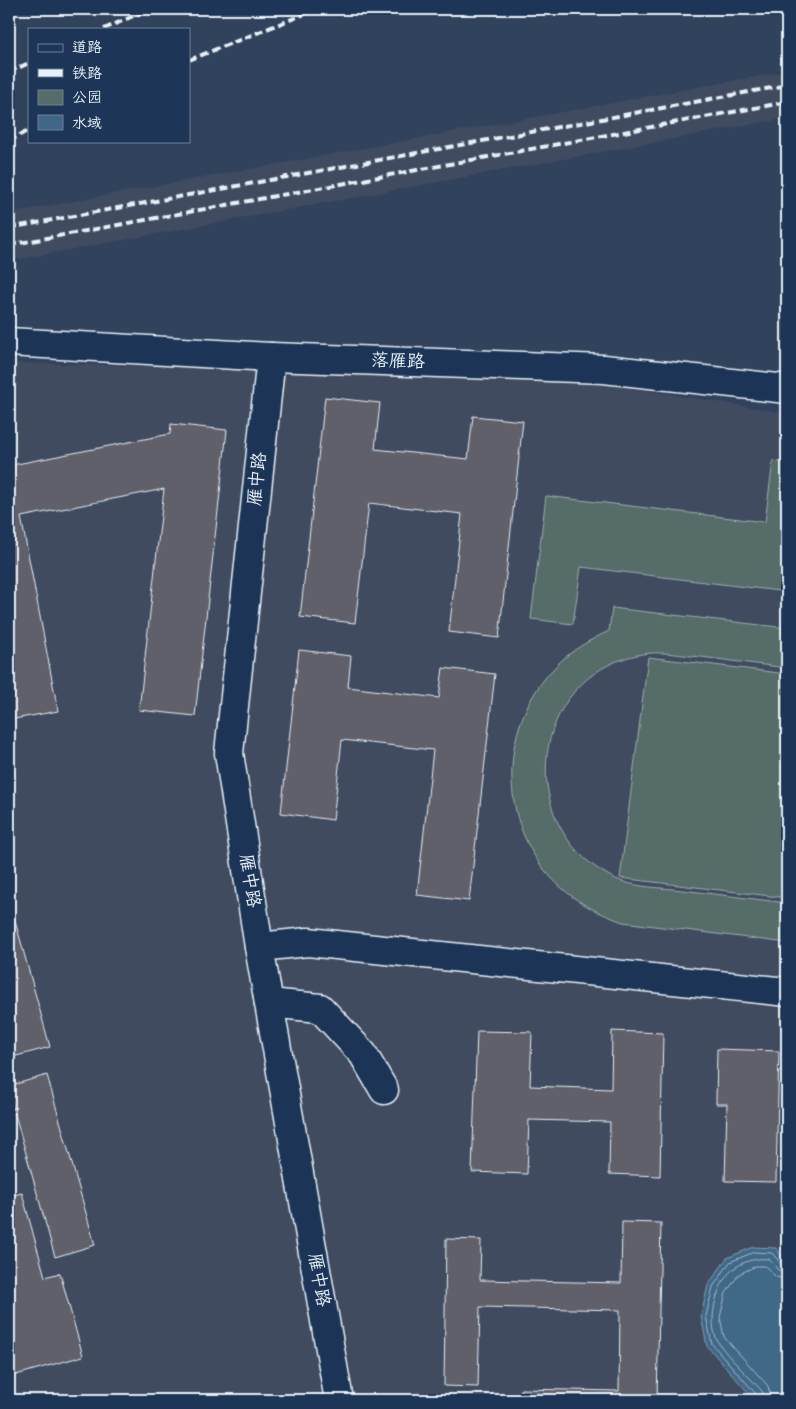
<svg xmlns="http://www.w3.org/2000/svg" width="796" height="1409" font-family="Kalam,'LXGW WenKai TC',sans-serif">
<rect width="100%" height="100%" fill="#31425d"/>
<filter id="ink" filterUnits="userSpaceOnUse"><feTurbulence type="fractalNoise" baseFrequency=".02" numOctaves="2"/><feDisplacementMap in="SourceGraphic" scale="10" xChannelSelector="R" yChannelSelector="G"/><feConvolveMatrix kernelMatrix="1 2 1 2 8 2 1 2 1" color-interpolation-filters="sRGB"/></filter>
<g filter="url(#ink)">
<!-- built -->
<g fill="#3f4b61">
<path d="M787,71V118L9,261V213Z"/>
<path d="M9,363L543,374L787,413V1400H9Z"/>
</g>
<!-- green -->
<g fill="#556c68" stroke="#9eaeb0">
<path d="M773,461L787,463V592L581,567L573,624L531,619L546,496L765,522Z"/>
<path d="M612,608L787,628V668C758,664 730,661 701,657C679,655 658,650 637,655C530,678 514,824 608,875C630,888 657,887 682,890C717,894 752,899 787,903V943L623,922C601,914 581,905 563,889C497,833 495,727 556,666C571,650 590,640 609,631Z"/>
<path d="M648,657L787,674V898L620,878Z"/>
</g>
<!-- water -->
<path fill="#406787" stroke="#839eb4" d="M753,1247L776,1248L787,1264V1400H755L707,1346L701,1316L708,1285L727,1258Z"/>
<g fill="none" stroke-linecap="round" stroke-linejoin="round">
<!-- shore -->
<g stroke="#a5bacb" stroke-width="1">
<path d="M759,1400L757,1395L712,1344L706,1316L713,1287L730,1262L754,1252L772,1253L782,1265L787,1266"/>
<path d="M765,1400L762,1391C748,1375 729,1359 718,1342C706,1322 717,1279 736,1267C746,1260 758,1258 769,1259L778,1270L787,1273"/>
<path d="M772,1400L768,1386L724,1337L720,1317L726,1293L739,1274L756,1266H765L776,1277L787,1280"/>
</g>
</g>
<!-- building -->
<g fill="#60606a" stroke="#e8f1f8">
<path d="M325,397L380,403L375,449L468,459L473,416L523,421L499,638L449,632L462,514L369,503L355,623L300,617Z"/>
<path d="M171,424L227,430L195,716L139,710L164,489L21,517L58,711L9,720V449L12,465L170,434Z"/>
<path d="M299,650L351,656L348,687L439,698L443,668L495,674L469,901L417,895L433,750L342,740L333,820L281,813Z"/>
<path d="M9,899L50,1047L9,1058Z"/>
<path d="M477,1031L532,1032L530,1086L611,1089L612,1031L663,1033L660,1176L609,1174L610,1122L529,1120L527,1174L472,1172Z"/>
<path d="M717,1049L779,1051L776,1182L725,1181L727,1104H716Z"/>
<path d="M47,1075L95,1245L55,1257L9,1093V1086Z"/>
<path d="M22,1193L45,1277L60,1273L83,1356L9,1377V1196Z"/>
<path d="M622,1222L661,1223L657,1400H521V1389L619,1391L620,1310L480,1307L478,1387L444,1386L446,1239L481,1240L480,1280L621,1283Z"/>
</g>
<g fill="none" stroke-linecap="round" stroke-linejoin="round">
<defs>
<g id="minor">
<path d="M9,342L271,357L604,369L787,389"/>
<path d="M271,357L229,753L259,947L339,1400"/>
<path d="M259,947L308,942L787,992"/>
<path d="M269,1003L320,1008L363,1054L384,1090"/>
</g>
</defs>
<!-- minor casing -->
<use href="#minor" stroke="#e8f1f8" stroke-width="31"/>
<!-- minor -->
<use href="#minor" stroke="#1d3557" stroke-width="28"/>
<!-- rail -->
<g stroke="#e8f1f8" stroke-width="4" stroke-dasharray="8 4" stroke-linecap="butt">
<path d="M104,29L149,9"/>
<path d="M189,60L317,9"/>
<path d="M9,72L29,63"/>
<path d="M9,141L29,130"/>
<path d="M9,228L787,85"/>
<path d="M9,245L787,102"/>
</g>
</g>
</g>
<g text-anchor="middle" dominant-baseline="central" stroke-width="4" stroke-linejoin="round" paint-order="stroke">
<!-- street labels -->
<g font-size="18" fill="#e8f1f8" stroke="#1d3557">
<text transform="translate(398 362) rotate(2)">落雁路</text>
<text transform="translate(258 479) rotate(-84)">雁中路</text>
<text transform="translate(249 881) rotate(81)">雁中路</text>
<text transform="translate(318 1280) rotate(80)">雁中路</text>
</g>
</g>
<!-- margin -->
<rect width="796" height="1409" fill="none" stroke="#1d3557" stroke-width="30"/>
<rect x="15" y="15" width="766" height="1379" fill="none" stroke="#e8f1f8" stroke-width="2" filter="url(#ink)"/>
<!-- legend -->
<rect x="28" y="28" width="162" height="115" fill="#1d3557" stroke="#6e8097"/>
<rect x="38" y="44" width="25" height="8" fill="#1d3557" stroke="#6e8097"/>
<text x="72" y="52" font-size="15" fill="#e8f1f8">道路</text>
<rect x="38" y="69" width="25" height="8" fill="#e8f1f8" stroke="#6e8097"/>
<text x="72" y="78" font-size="15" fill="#e8f1f8">铁路</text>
<rect x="38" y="90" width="25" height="15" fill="#556c68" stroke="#6e8097"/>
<text x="72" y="102" font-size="15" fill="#e8f1f8">公园</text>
<rect x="38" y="115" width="25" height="15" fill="#406787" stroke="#6e8097"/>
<text x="72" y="128" font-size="15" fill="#e8f1f8">水域</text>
</svg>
